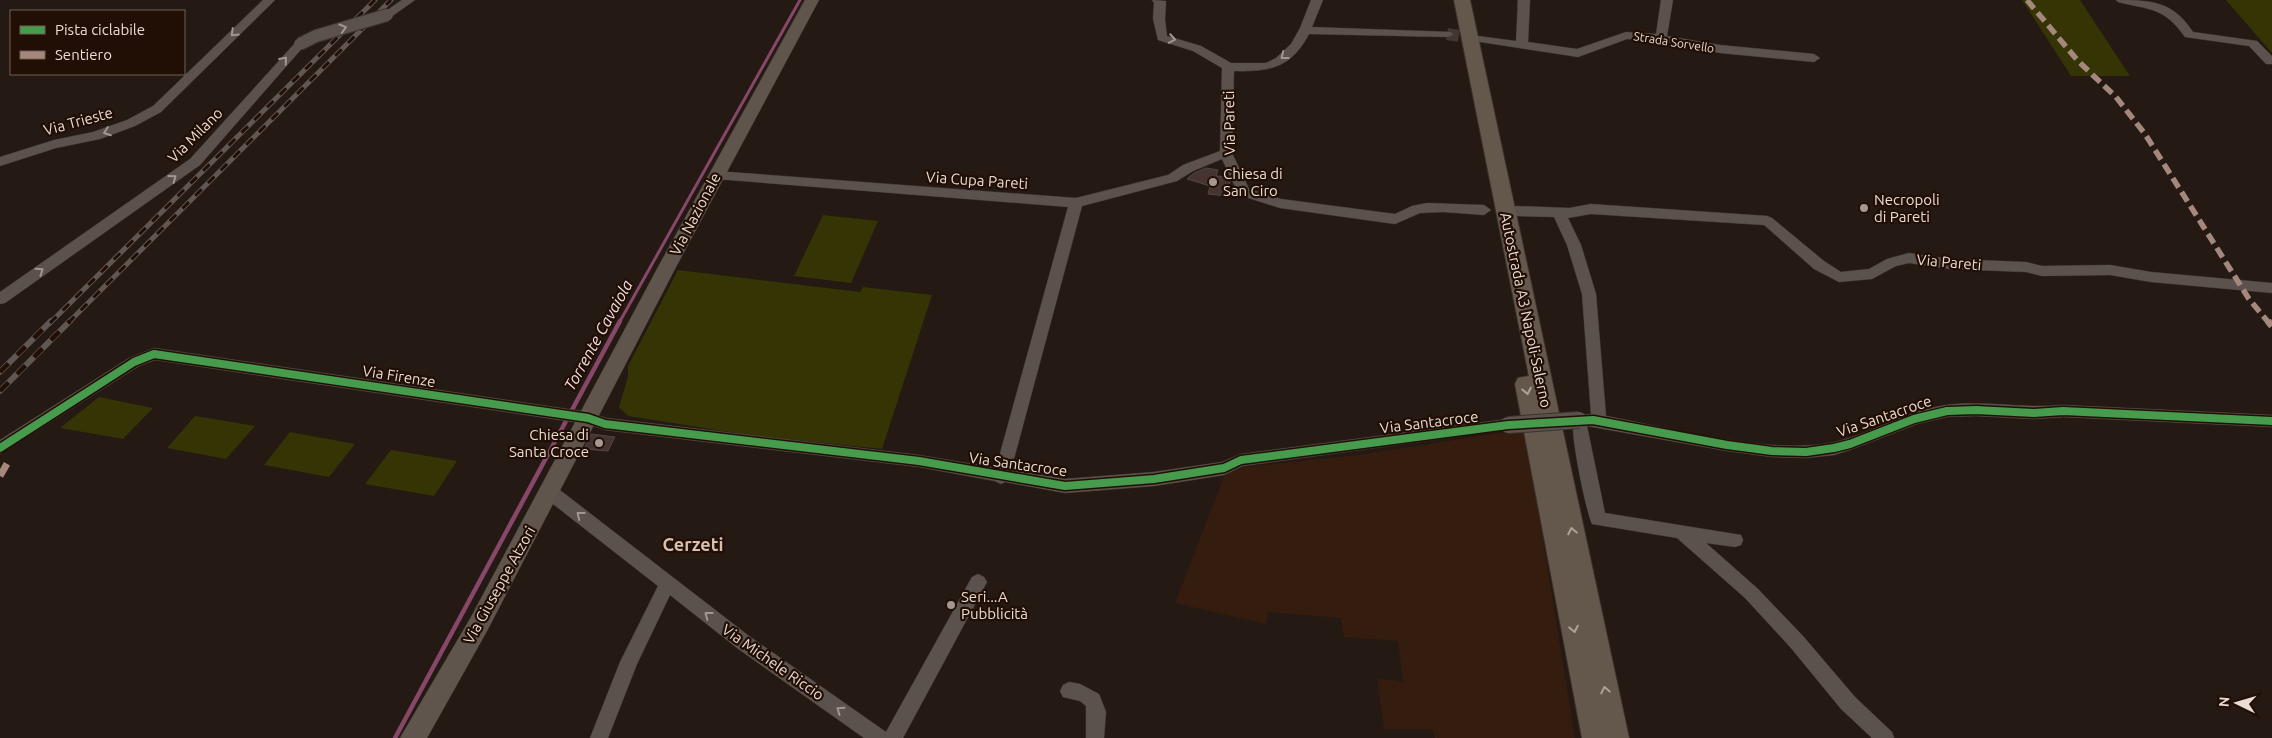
<svg xmlns="http://www.w3.org/2000/svg" width="2272" height="738" font-family="Ubuntu,sans-serif">
<rect width="100%" height="100%" fill="#241913"/>
<!-- built -->
<path fill="#341c0f" d="M1525,429L1575,738H1435L1432,729H1384L1377,678L1403,682L1398,641L1344,637L1341,618L1268,612L1266,624L1175,603L1225,474L1245,467L1358,455Z"/>
<!-- green -->
<g fill="#353404">
<path d="M2022,0H2080L2130,76H2071Z"/>
<path d="M2226,0H2272V53Z"/>
<path d="M823,215L878,221L851,283L794,276Z"/>
<path d="M678,270L860,292L863,287L932,295L882,449L748,435L628,416L619,407L628,377V366Z"/>
<path d="M99,397L153,408L123,439L60,428Z"/>
<path d="M195,416L255,426L226,459L167,448Z"/>
<path d="M290,432L355,444L329,477L264,465Z"/>
<path d="M391,450L457,461L434,496L365,484Z"/>
</g>
<g fill="none" stroke-linecap="round" stroke-linejoin="round">
<!-- stream-far1 -->
<path stroke="#864768" stroke-width="3" d="M619,323L800,0"/>
<!-- stream -->
<path stroke="#864768" stroke-width="4.5" d="M395,738L620,321"/>
</g>
<!-- building -->
<g fill="#453432" stroke="#514743">
<path d="M1206,168L1218,170L1216,176L1228,177L1230,181L1227,196L1208,194L1210,186L1187,179L1194,173Z"/>
<path d="M591,434L615,437L608,451L584,449Z"/>
</g>
<g fill="none" stroke-linecap="round" stroke-linejoin="round">
<!-- minor-tunnel -->
<path stroke="#423630" stroke-width="12" stroke-dasharray="12 6" stroke-linecap="butt" d="M1447,34L1478,39"/>
<defs>
<g id="minor">
<path d="M263,0H275L161,112L135,126L100,139L56,148L0,166V157L54,140L93,132L127,120L153,106Z"/>
<path d="M402,0H415L391,17H383L381,15L383,13Z"/>
<path d="M1152,0L1166,1L1165,19L1167,36L1201,46L1231,63H1266L1276,58L1291,44L1300,28L1311,0H1323L1312,27L1451,32L1453,34L1451,36L1447,37L1309,34C1291,68 1270,72 1234,71L1232,153L1249,189L1281,199L1395,214L1412,206L1427,203L1484,205L1491,210L1484,215L1443,212L1420,213L1395,224L1280,208L1239,195L1222,159L1193,171L1177,181L1082,206L1011,470L1065,479L1154,472L1222,462L1241,454L1508,419L1514,421L1516,425L1514,429L1243,466L1224,475L1154,486L1065,493L1005,482L1001,484L995,481L919,467L605,430L587,424L155,360L139,366L0,454V440L129,358L154,348L588,412L606,418L919,455L996,468L1068,207L716,179L709,175L716,171L1076,198L1168,175L1183,165L1220,151L1222,68L1193,51L1158,40L1153,19L1154,3Z"/>
<path d="M1518,0H1530L1528,42L1577,49L1626,32L1656,34L1661,0H1673L1667,36L1720,45L1814,54L1820,58L1814,62L1720,53L1661,41L1627,39L1578,57L1474,41L1472,39L1478,36L1516,41Z"/>
<path d="M2116,0C2151,0 2173,1 2193,32L2257,41L2272,56V64H2266L2249,46L2185,37C2164,7 2150,10 2118,2Z"/>
<path d="M300,40L306,44L304,46L200,165L5,303L0,304V292L190,159L296,42Z"/>
<path d="M1591,204L1767,216L1772,218L1824,261L1841,272L1869,269L1887,259L1909,253L1950,259L2026,262L2042,266L2110,265L2151,272L2272,283V293L2151,282L2110,275L2042,276L2026,272L1950,269L1909,263L1896,266L1872,279L1839,282L1814,269L1764,225L1591,214L1568,218L1581,245L1596,294L1606,416C1671,428 1771,456 1835,442C1873,433 1906,411 1946,405C1985,400 2024,409 2063,405L2272,415V427L2063,417L2034,419L1976,416L1947,417L1917,424L1850,450L1834,455L1806,458L1772,457L1727,451L1587,426L1605,513L1741,535L1743,540L1741,545L1735,547L1706,543L1757,588L1803,636L1855,697L1892,732L1894,738H1872L1841,709L1791,648L1745,598L1677,538L1592,524C1586,511 1568,426 1574,416L1591,414L1582,294L1567,245L1554,217L1516,216L1509,211L1516,206L1569,208Z"/>
<path d="M550,485L556,487L749,636L886,732L972,577L978,574L984,577L987,582L903,738H864L737,648L670,595L637,664L608,738H590L620,662L658,586L544,497L542,492L544,487Z"/>
<path d="M1069,682L1080,684L1099,694L1106,712L1104,738H1086V706L1080,701L1063,697L1060,691L1063,685Z"/>
</g>
<path id="major" d="M805,0H819L676,267L487,631L427,738H400L471,617L658,267Z"/>
<path id="highway" d="M1454,0H1470L1629,738H1582L1515,384L1518,378L1529,376Z"/>
</defs>
<!-- minor casing -->
<use href="#minor" stroke="#3d3430" stroke-width="1"/>
<!-- major casing -->
<use href="#major" stroke="#3d3430" stroke-width="1"/>
<!-- highway casing -->
<use href="#highway" stroke="#3d3430" stroke-width="2"/>
<!-- minor -->
<use href="#minor" fill="#5b524d" fill-rule="evenodd"/>
<!-- major -->
<use href="#major" fill="#60554c" fill-rule="evenodd"/>
<!-- highway -->
<use href="#highway" fill="#64584c" fill-rule="evenodd"/>
<defs>
<g id="rail-far1">
<path d="M50,323L375,0"/>
<path d="M68,323L391,0"/>
</g>
<g id="rail">
<path d="M0,372L51,321"/>
<path d="M0,391L70,321"/>
</g>
</defs>
<!-- rail-far1 casing -->
<use href="#rail-far1" stroke="#605753" stroke-width="5"/>
<!-- rail casing -->
<use href="#rail" stroke="#605753" stroke-width="6"/>
<!-- rail-far1 -->
<use href="#rail-far1" stroke="#210e04" stroke-width="3" stroke-dasharray="9" stroke-linecap="butt"/>
<!-- rail -->
<use href="#rail" stroke="#210e04" stroke-width="4.5" stroke-dasharray="12" stroke-linecap="butt"/>
<defs>
<path id="minor-bridge-far1" d="M300,44L316,36L387,15"/>
<path id="minor-bridge" d="M1508,425L1579,420"/>
</defs>
<!-- minor-bridge-far1 casing -->
<use href="#minor-bridge-far1" stroke="#3d3430" stroke-width="14" stroke-linecap="butt"/>
<!-- minor-bridge casing -->
<use href="#minor-bridge" stroke="#3d3430" stroke-width="18" stroke-linecap="butt"/>
<!-- minor-bridge-far1 -->
<use href="#minor-bridge-far1" stroke="#5b524d" stroke-width="12"/>
<!-- minor-bridge -->
<use href="#minor-bridge" stroke="#5b524d" stroke-width="16"/>
<!-- quiet-far1 -->
<path stroke="#a5887d" stroke-width="5.5" stroke-dasharray="11 5.5" stroke-linecap="butt" d="M2027,0L2078,61L2116,97L2145,134L2249,299L2269,323"/>
<!-- quiet -->
<g stroke="#a5887d" stroke-width="7" stroke-dasharray="14 7" stroke-linecap="butt">
<path d="M2268,321L2272,326"/>
<path d="M0,476L8,462"/>
</g>
<defs>
<path id="cycleway" d="M0,448L134,362L154,354L588,418L605,424L919,461L1065,486L1154,479L1224,468L1241,460L1508,425L1593,420L1727,445L1772,451L1806,452L1834,448L1850,444L1914,419L1947,411L1976,410L2034,413L2063,411L2272,421"/>
</defs>
<!-- cycleway casing -->
<use href="#cycleway" stroke="#210e04" stroke-width="11"/>
<!-- cycleway -->
<use href="#cycleway" stroke="#469c4c" stroke-width="8"/>
</g>
<!-- one-way arrows -->
<defs><path id="oneway-chevron" d="M-2-3.5L2.5 0L-2 3.5" fill="none" stroke-width="1.6" stroke-linecap="round" stroke-linejoin="round" transform="scale(1.25)"/></defs>
<g stroke="#a29790">
<use href="#oneway-chevron" transform="translate(343 28) rotate(-16)"/>
<use href="#oneway-chevron" transform="translate(234 33) rotate(136)"/>
<use href="#oneway-chevron" transform="translate(1172 39) rotate(10)"/>
<use href="#oneway-chevron" transform="translate(1284 56) rotate(142)"/>
<use href="#oneway-chevron" transform="translate(284 60) rotate(-49)"/>
<use href="#oneway-chevron" transform="translate(107 132) rotate(160)"/>
<use href="#oneway-chevron" transform="translate(173 178) rotate(-36)"/>
<use href="#oneway-chevron" transform="translate(40 271) rotate(-35)"/>
<use href="#oneway-chevron" transform="translate(580 515) rotate(-142)"/>
<use href="#oneway-chevron" transform="translate(708 615) rotate(-143)"/>
<use href="#oneway-chevron" transform="translate(840 710) rotate(-145)"/>
</g>
<g stroke="#aea197">
<use href="#oneway-chevron" transform="translate(1527 391) rotate(79)"/>
<use href="#oneway-chevron" transform="translate(1572 531) rotate(-102)"/>
<use href="#oneway-chevron" transform="translate(1574 629) rotate(79)"/>
<use href="#oneway-chevron" transform="translate(1605 690) rotate(-102)"/>
</g>
<!-- markers -->
<g fill="#a59890" stroke="#210e04" stroke-width="2">
<circle cx="1213" cy="182" r="5"/>
<circle cx="1864" cy="208" r="5"/>
<circle cx="599" cy="443" r="5"/>
<circle cx="951" cy="605" r="5"/>
</g>
<g text-anchor="middle" dominant-baseline="central" stroke-width="4.5" stroke-linejoin="round" paint-order="stroke">
<!-- far-street labels -->
<g font-size="12" fill="#eadcd4" stroke="#210e04">
<text transform="translate(1674 42) rotate(9)">Strada Sorvello</text>
</g>
<!-- street labels -->
<g font-size="15" fill="#eadcd4" stroke="#210e04">
<text transform="translate(78 121) rotate(-15)">Via Trieste</text>
<text transform="translate(1229 123) rotate(-91)">Via Pareti</text>
<text transform="translate(195 135) rotate(-45)">Via Milano</text>
<text transform="translate(977 180) rotate(4)">Via Cupa Pareti</text>
<text transform="translate(695 214) rotate(-62)">Via Nazionale</text>
<text transform="translate(1949 262) rotate(5)">Via Pareti</text>
<text transform="translate(1526 310) rotate(78)">Autostrada A3 Napoli-Salerno</text>
<text transform="translate(399 376) rotate(9)">Via Firenze</text>
<text transform="translate(1884 416) rotate(-19)">Via Santacroce</text>
<text transform="translate(1429 422) rotate(-7)">Via Santacroce</text>
<text transform="translate(1018 464) rotate(8)">Via Santacroce</text>
<text transform="translate(499 585) rotate(-61)">Via Giuseppe Atzori</text>
<text transform="translate(773 662) rotate(35)">Via Michele Riccio</text>
</g>
<!-- poi labels -->
<g font-size="15" fill="#eadcd4" stroke="#210e04" text-anchor="start">
<text x="1223" y="173">Chiesa di<tspan x="1223" dy="17">San Ciro</tspan></text>
<text x="1874" y="199">Necropoli<tspan x="1874" dy="17">di Pareti</tspan></text>
<text x="589" y="434" text-anchor="end">Chiesa di<tspan x="589" dy="17">Santa Croce</tspan></text>
<text x="961" y="596">Seri...A<tspan x="961" dy="17">Pubblicità</tspan></text>
</g>
<!-- water labels -->
<g font-size="16" font-style="italic" fill="#f3dee7" stroke="#210e04">
<text transform="translate(598 335) rotate(-61)">Torrente Cavaiola</text>
</g>
<!-- quarter labels -->
<g font-size="18" font-weight="bold" fill="#dabeb0" stroke="#210e04">
<text x="693" y="544">Cerzeti</text>
</g>
</g>
<!-- legend -->
<rect x="10" y="10" width="175" height="65" fill="#210e04" stroke="#716057"/>
<rect x="20" y="26" width="25" height="8" fill="#469c4c" stroke="#716057"/>
<text x="55" y="35" font-size="15" fill="#eadcd4">Pista ciclabile</text>
<rect x="20" y="51" width="25" height="8" fill="#a5887d" stroke="#716057"/>
<text x="55" y="60" font-size="15" fill="#eadcd4">Sentiero</text>
<!-- north arrow -->
<g transform="translate(2237 703) rotate(275)" stroke="#210e04" stroke-width="4" paint-order="stroke">
<path d="M0-4L9 19L0 12L-9 19Z" fill="#eadcd4"/>
<text y="-8" font-size="14" font-weight="bold" text-anchor="middle" fill="#eadcd4">N</text>
</g>
</svg>
